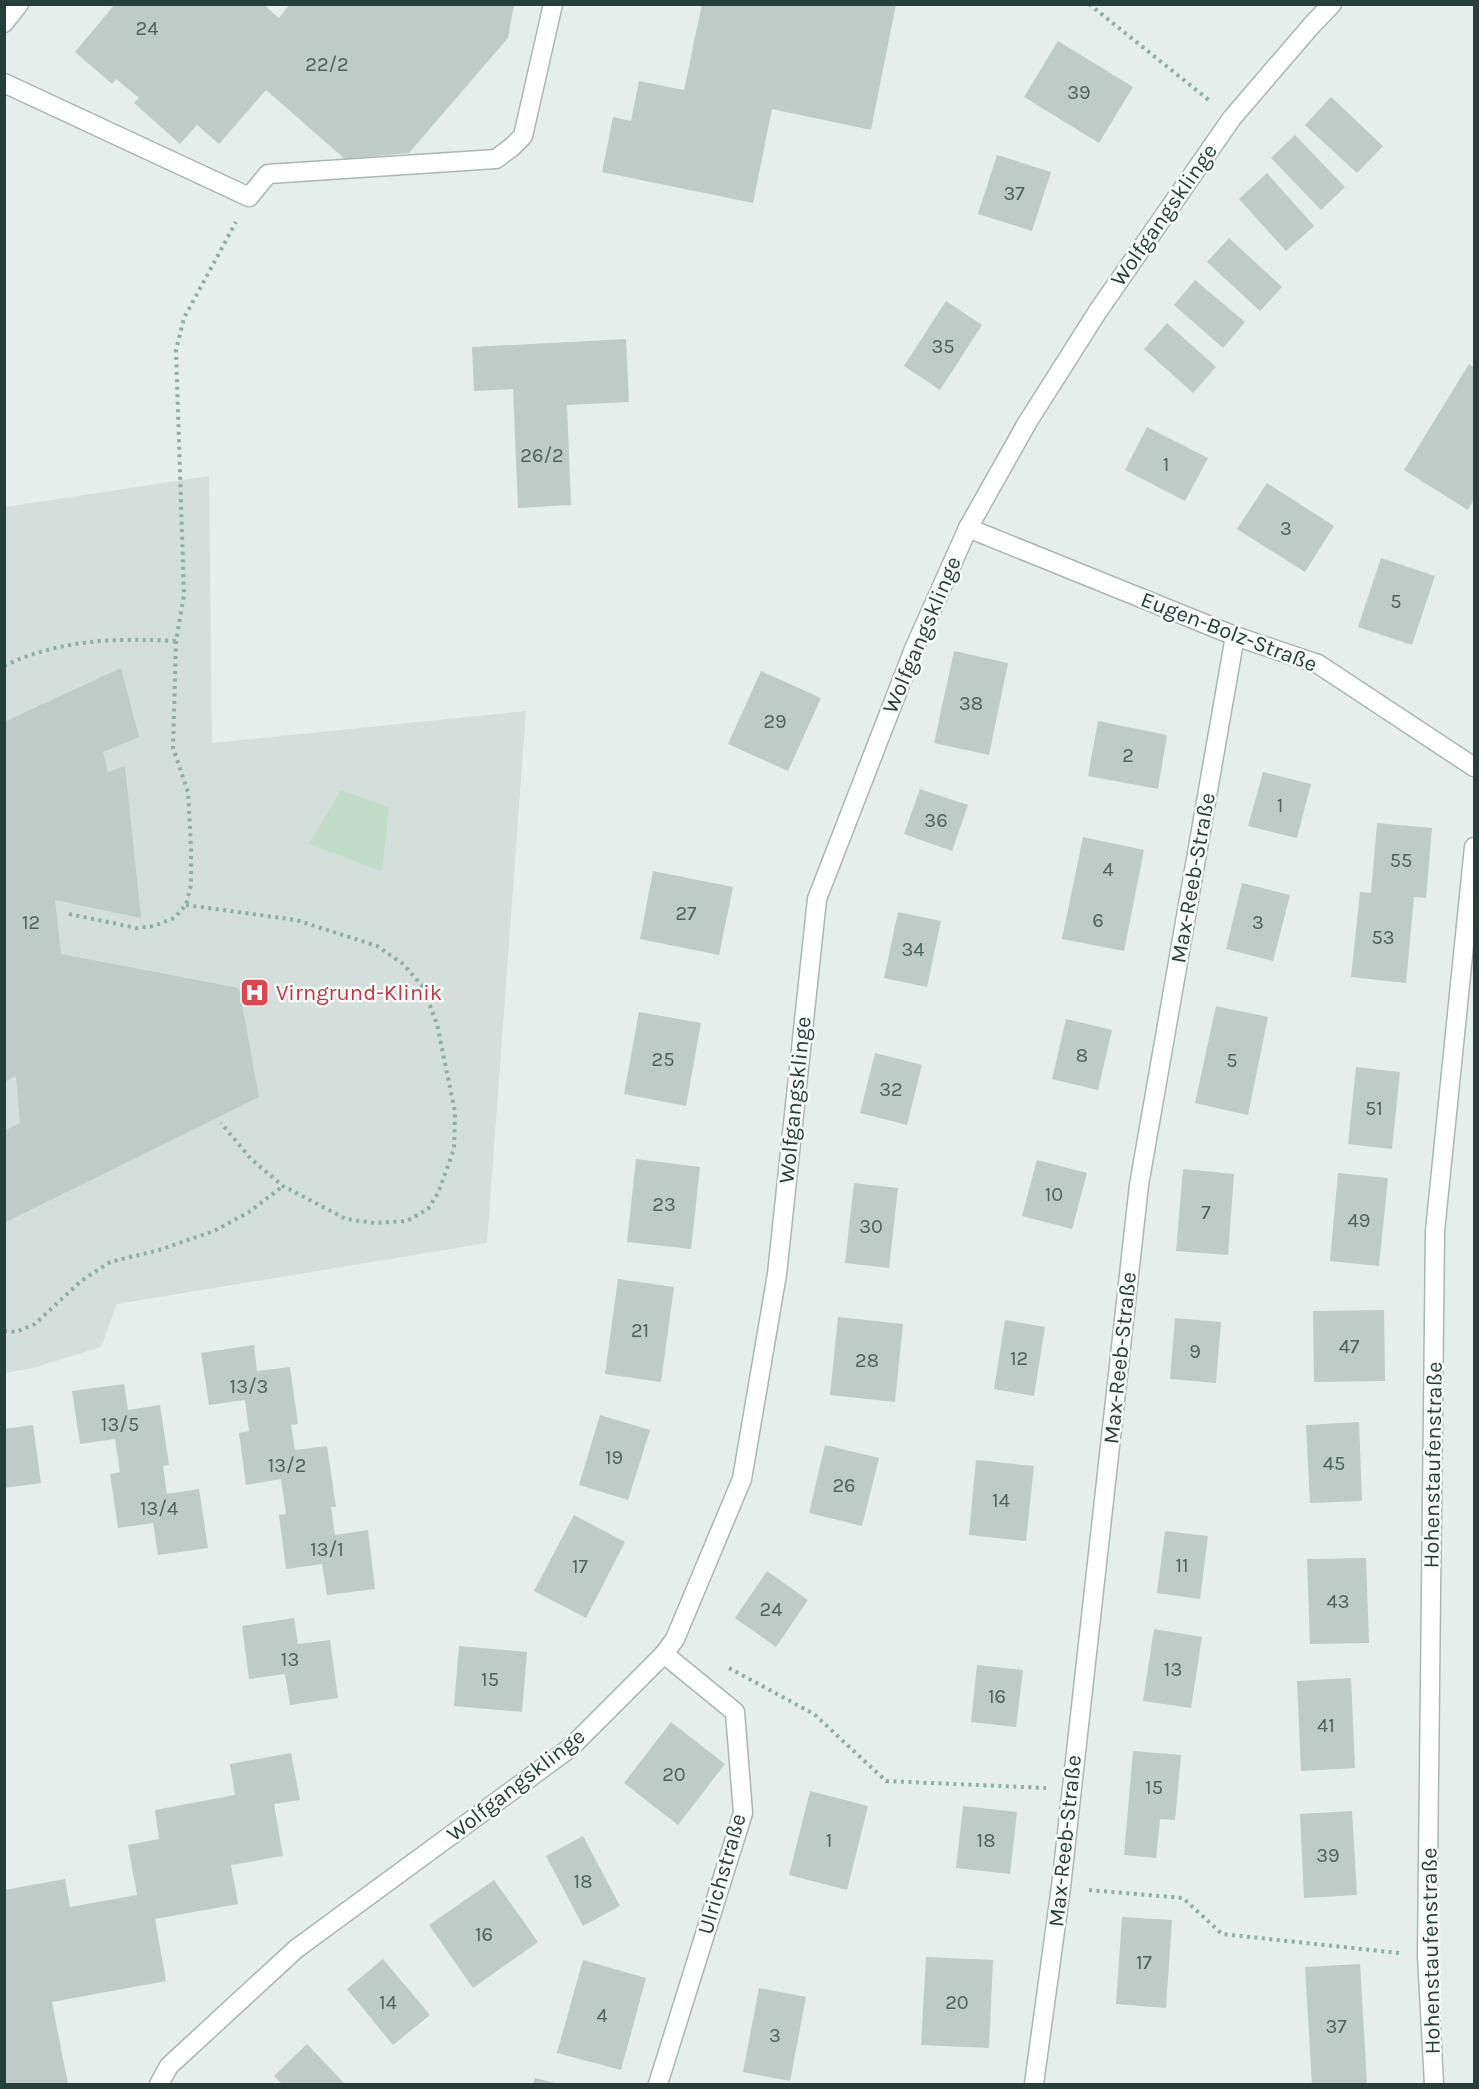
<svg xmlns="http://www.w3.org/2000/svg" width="1479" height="2089" font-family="Karla,sans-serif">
<rect width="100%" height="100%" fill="#e6eeeb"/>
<!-- built -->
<path fill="#d4deda" d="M209,476L212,743L526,711L487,1243L117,1304L101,1347L33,1368L5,1373V507Z"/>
<!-- green -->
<path fill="#c1ddca" d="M341,790L389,807L382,871L309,844Z"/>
<!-- building -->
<g fill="#becbc7">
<path d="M115,4H263L279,18L290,4H514L508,38L409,153L345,159L266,90L219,144L197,125L180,144L134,103L139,98L116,79L112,84L75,52Z"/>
<path d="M702,4H896L871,130L772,109L753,203L602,172L613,117L631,121L639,81L684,90Z"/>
<path d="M1058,41L1133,87L1099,143L1024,97Z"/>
<path d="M1331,97L1383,146L1357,173L1305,125Z"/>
<path d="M1295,135L1345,187L1321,210L1271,158Z"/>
<path d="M997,155L1051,172L1032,231L978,214Z"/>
<path d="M1267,173L1314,226L1286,251L1239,199Z"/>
<path d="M1229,238L1282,287L1260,311L1207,262Z"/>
<path d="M1195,280L1245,322L1223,348L1174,305Z"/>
<path d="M946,301L982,325L940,390L904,366Z"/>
<path d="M1167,323L1216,367L1193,393L1144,349Z"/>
<path d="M626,339L629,402L567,405L571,505L518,508L513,389L474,391L472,347Z"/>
<path d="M1469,364L1474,367V499L1468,510L1404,470Z"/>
<path d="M1147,427L1208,458L1185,501L1125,470Z"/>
<path d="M1267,483L1334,526L1305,572L1237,529Z"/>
<path d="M1381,558L1435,576L1412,645L1358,627Z"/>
<path d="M954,651L1008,663L989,755L934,743Z"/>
<path d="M121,668L139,737L103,752L108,772L125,766L141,918L55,900L61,954L239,988L259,1097L4,1223V1131L20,1123L16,1076L4,1082V722Z"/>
<path d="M761,671L821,698L788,771L728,744Z"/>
<path d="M1098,721L1167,735L1158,789L1088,776Z"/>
<path d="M1263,772L1311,784L1297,838L1248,826Z"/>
<path d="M920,789L968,805L952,851L904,834Z"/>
<path d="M1377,823L1432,828L1426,898L1414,897L1406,983L1351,977L1360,892L1371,893Z"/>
<path d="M1083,837L1144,850L1124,951L1062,939Z"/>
<path d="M653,871L733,887L719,955L640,939Z"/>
<path d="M1242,883L1290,895L1273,961L1226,949Z"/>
<path d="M898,912L941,921L927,987L884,978Z"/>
<path d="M1216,1006L1268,1017L1248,1115L1195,1103Z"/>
<path d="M639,1012L701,1023L686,1106L624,1094Z"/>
<path d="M1066,1019L1112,1030L1098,1090L1052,1079Z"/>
<path d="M875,1053L922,1065L907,1125L860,1113Z"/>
<path d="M1356,1067L1400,1072L1392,1149L1348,1144Z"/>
<path d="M636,1159L700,1167L691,1249L627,1242Z"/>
<path d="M1037,1160L1087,1173L1072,1229L1022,1216Z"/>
<path d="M1183,1169L1234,1174L1228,1255L1176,1251Z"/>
<path d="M1338,1173L1388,1178L1379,1266L1330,1261Z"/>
<path d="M854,1183L898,1188L889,1268L845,1263Z"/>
<path d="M618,1279L674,1287L661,1382L605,1374Z"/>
<path d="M1384,1310L1385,1381L1314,1382L1313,1311Z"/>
<path d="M838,1317L903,1324L895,1402L830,1395Z"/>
<path d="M1175,1318L1221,1322L1216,1383L1170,1379Z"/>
<path d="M1005,1320L1045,1327L1034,1396L994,1389Z"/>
<path d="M254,1345L257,1371L290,1367L298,1424L291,1425L295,1450L327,1446L336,1507H331L335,1535L368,1530L375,1589L327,1595L322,1564L286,1569L279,1515L286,1514L281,1479L246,1485L239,1433L249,1431L245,1400L209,1405L201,1353Z"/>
<path d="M124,1384L128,1410L160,1405L169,1465L163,1466L167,1494L199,1489L208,1548L158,1555L153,1523L118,1528L110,1474L120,1472L115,1439L80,1444L72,1391Z"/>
<path d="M600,1415L650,1430L628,1500L579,1485Z"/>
<path d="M1359,1422L1362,1501L1310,1503L1306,1425Z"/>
<path d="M33,1425L41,1483L4,1488V1429Z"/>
<path d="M825,1445L879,1458L862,1526L809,1513Z"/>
<path d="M976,1460L1034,1466L1026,1541L969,1535Z"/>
<path d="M574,1515L625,1542L586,1618L534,1591Z"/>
<path d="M1165,1531L1208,1536L1200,1599L1157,1593Z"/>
<path d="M1366,1558L1369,1643L1310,1644L1307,1559Z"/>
<path d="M767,1571L808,1600L776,1647L735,1618Z"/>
<path d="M294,1618L298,1644L330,1640L338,1698L290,1705L285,1674L249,1679L242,1626Z"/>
<path d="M1154,1629L1202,1637L1191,1708L1143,1701Z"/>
<path d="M459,1646L527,1652L522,1712L454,1706Z"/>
<path d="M977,1665L1023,1670L1016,1727L971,1722Z"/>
<path d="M1351,1678L1355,1768L1301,1771L1297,1681Z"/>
<path d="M671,1722L725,1764L678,1825L624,1783Z"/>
<path d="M1133,1751L1181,1755L1175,1820L1160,1819L1156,1858L1124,1855Z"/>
<path d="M291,1753L300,1800L274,1804L283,1856L231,1865L238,1904L155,1919L166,1981L52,2002L68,2084H4V1890L65,1879L70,1907L137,1895L128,1845L159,1839L155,1810L235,1795L230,1764Z"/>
<path d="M810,1791L868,1806L847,1890L789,1875Z"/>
<path d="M963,1806L1017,1812L1010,1874L956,1868Z"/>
<path d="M1352,1811L1357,1895L1304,1898L1300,1814Z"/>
<path d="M583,1836L620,1906L583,1926L546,1856Z"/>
<path d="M494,1880L538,1942L473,1988L429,1925Z"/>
<path d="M1122,1917L1172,1920L1166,2008L1116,2004Z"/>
<path d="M926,1957L993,1960L989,2048L921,2045Z"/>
<path d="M383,1959L430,2015L393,2045L347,1989Z"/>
<path d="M583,1960L646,1978L621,2070L557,2053Z"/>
<path d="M1360,1964L1367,2084H1312L1305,1967Z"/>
<path d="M759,1988L806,1997L790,2081L743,2072Z"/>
<path d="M307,2044L345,2084H282L274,2076Z"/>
<path d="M535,2078L559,2084H533Z"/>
</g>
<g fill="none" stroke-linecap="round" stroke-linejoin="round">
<defs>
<g id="minor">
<path d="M4,23L19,4"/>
<path d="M4,83L249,197L268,174L496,159L512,147L523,136L553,4"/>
<path d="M968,528L1235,636L1318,664L1474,767"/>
<path d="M159,2084L169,2066L296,1949L570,1748L664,1654L675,1639L742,1479L777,1274L817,899L914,649L968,528L1027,423L1098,311L1232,118L1311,26L1332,4"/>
<path d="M658,2084L743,1813L735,1712L664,1654"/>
<path d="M1034,2084L1061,1887L1139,1185L1235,636"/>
<path d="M1434,2084L1427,1956L1435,1231L1474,847"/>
</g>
</defs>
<!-- minor casing -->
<use href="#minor" stroke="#a9b6b2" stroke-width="21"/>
<!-- path -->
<g stroke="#89afa6" stroke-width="4" stroke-dasharray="3 4.5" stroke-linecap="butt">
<path d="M1089,4L1210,101"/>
<path d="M4,666C60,639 116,638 176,641"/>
<path d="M186,905L296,920L377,946L403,964L423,987L437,1024L455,1112L454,1149L438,1193L428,1209L407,1221L375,1223L346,1219L283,1186L251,1159L221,1123"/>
<path d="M69,914L137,928L154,926L174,918L186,905L191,885V847L188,792L173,748L176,641L184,595L176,350L184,318L236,222"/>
<path d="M4,1331L16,1332L35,1324L81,1281L110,1262L159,1250L214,1231L249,1212L283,1186"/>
<path d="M729,1668L814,1714L886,1781L1046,1788"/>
<path d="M1089,1890L1183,1898L1222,1934L1399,1953"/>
</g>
<!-- minor -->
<use href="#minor" stroke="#fff" stroke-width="18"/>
</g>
<!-- icons -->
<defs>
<symbol id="hospital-square" viewBox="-11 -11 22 22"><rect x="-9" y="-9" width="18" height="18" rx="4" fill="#e0444e" stroke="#f7faf9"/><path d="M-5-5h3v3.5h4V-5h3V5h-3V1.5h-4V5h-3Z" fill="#fff"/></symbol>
</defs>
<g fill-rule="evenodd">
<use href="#hospital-square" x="238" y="976" width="33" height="33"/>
</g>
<g text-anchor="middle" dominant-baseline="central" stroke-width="5" stroke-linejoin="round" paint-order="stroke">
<!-- number labels -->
<g font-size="20" fill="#4c625d">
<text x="147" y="28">24</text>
<text x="327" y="64">22/2</text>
<text x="1079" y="92">39</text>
<text x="1014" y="193">37</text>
<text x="943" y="346">35</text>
<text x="542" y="455">26/2</text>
<text x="1166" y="464">1</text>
<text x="1286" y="528">3</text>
<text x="1396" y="601">5</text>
<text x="971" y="703">38</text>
<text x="775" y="721">29</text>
<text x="1128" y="755">2</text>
<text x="1280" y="805">1</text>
<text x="936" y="820">36</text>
<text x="1401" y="860">55</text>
<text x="1108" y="869">4</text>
<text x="686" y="913">27</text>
<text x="1098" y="920">6</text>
<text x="31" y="922">12</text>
<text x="1258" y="922">3</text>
<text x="1383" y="937">53</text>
<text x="913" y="949">34</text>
<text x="1082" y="1055">8</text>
<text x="663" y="1059">25</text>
<text x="1232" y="1060">5</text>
<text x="891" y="1089">32</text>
<text x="1374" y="1108">51</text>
<text x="1054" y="1194">10</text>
<text x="664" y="1204">23</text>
<text x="1206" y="1212">7</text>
<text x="1359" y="1220">49</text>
<text x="871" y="1226">30</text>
<text x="640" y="1330">21</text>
<text x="1349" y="1346">47</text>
<text x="1195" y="1351">9</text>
<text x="1019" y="1358">12</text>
<text x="867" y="1360">28</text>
<text x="249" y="1386">13/3</text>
<text x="120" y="1424">13/5</text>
<text x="614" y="1457">19</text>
<text x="1334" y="1463">45</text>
<text x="287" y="1465">13/2</text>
<text x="844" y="1485">26</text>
<text x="1001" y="1500">14</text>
<text x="159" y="1508">13/4</text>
<text x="327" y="1549">13/1</text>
<text x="1182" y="1565">11</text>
<text x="580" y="1566">17</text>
<text x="1338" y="1601">43</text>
<text x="771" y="1609">24</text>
<text x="290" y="1659">13</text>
<text x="1173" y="1669">13</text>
<text x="490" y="1679">15</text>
<text x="997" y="1696">16</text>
<text x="1326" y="1725">41</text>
<text x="674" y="1774">20</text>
<text x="1154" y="1787">15</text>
<text x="829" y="1840">1</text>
<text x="986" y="1840">18</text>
<text x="1328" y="1855">39</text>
<text x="583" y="1881">18</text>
<text x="484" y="1934">16</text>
<text x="1144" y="1962">17</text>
<text x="388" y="2002">14</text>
<text x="957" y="2002">20</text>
<text x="602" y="2015">4</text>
<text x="1336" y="2026">37</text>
<text x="775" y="2035">3</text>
</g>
<!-- street labels -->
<g font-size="22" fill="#263f3a" stroke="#f7faf9">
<text transform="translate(1164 215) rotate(-55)">Wolfgangsklinge</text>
<text transform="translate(1229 632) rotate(21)">Eugen-Bolz-Straße</text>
<text transform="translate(922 635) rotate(-67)">Wolfgangsklinge</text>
<text transform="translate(1193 878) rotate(-80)">Max-Reeb-Straße</text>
<text transform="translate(795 1100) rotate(-84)">Wolfgangsklinge</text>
<text transform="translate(1120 1358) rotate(-84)">Max-Reeb-Straße</text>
<text transform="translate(1433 1465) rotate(-89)">Hohenstaufenstraße</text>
<text transform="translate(516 1785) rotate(-38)">Wolfgangsklinge</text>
<text transform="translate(1065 1841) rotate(-84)">Max-Reeb-Straße</text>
<text transform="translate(722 1874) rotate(-74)">Ulrichstraße</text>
<text transform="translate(1431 1951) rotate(-91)">Hohenstaufenstraße</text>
</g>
<!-- health labels -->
<g font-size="22" fill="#be3a42" stroke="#f7faf9" text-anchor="start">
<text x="276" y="993">Virngrund-Klinik</text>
</g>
</g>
<!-- border -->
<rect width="1479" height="2089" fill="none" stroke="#263f3a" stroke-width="12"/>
</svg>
